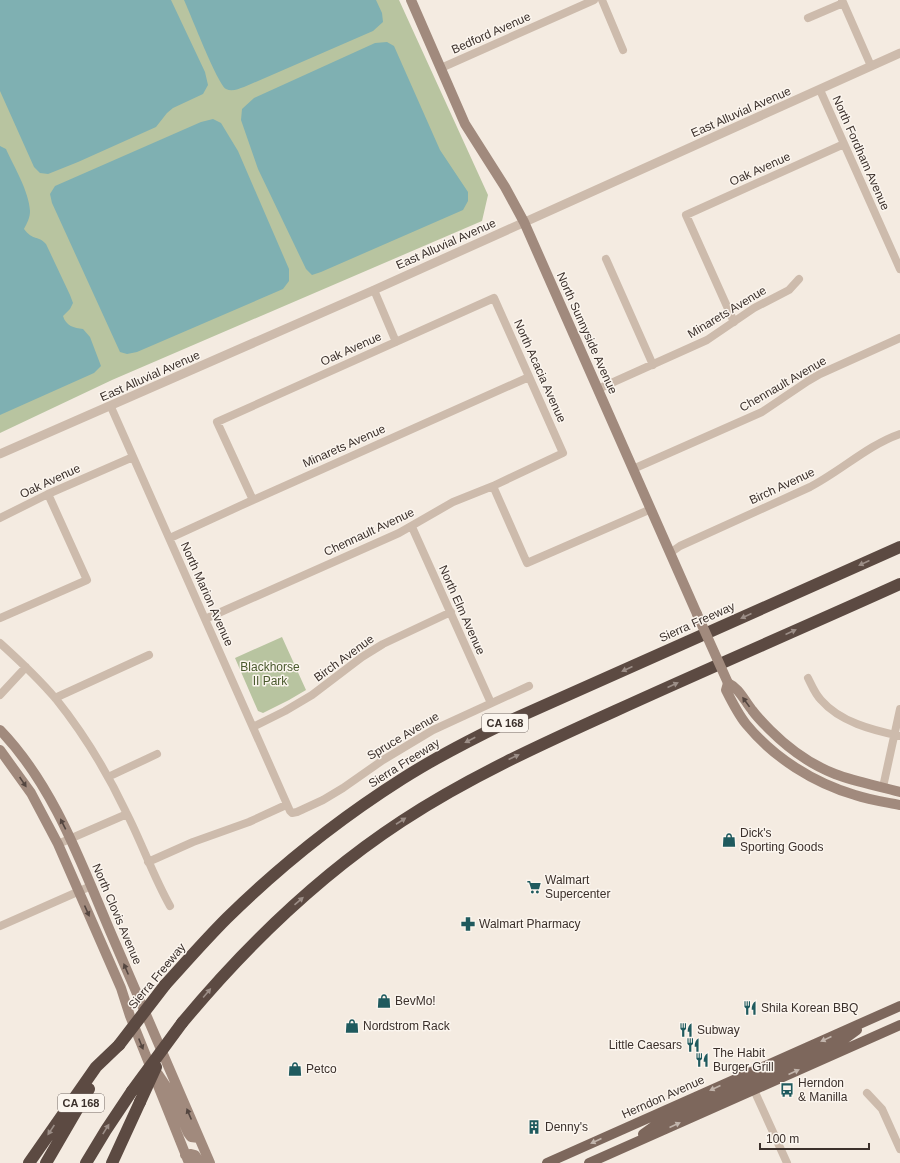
<svg xmlns="http://www.w3.org/2000/svg" width="900" height="1163" font-family="Helvetica,sans-serif">
<style>
.green{fill:#b8c4a0}
.water{fill:#7fb0b2}
.lines{fill:none;stroke-linecap:round;stroke-linejoin:round}
.minor{stroke:#cdbbac;stroke-width:8}
.tertiary{stroke:#cdbbac;stroke-width:9}
.secondary{stroke:#a18a7d;stroke-width:10}
.primary{stroke:#7d675c;stroke-width:10}
.motorway{stroke:#5c4a42;stroke-width:12}
.secondary-bridge{stroke:#a18a7d;stroke-width:10}
.motorway-bridge{stroke:#5c4a42;stroke-width:12}
.oneway{fill:#9c8e87}
.oneway2{fill:#544640}
.oneway3{fill:#c2b5ac}
.labels{text-anchor:middle;stroke-width:3;stroke-linejoin:round;paint-order:stroke}
.shield{fill:#fbf5ee;stroke:#756b66;stroke-width:1}
.shield-label{font-size:11px;font-weight:bold;fill:#3b302b}
.street-label{font-size:12px;fill:#3b302b;stroke:#fbf5ee}
.park-label{font-size:12px;fill:#4a5a2e;stroke:#fbf5ee}
.poi-label{font-size:12px;fill:#3b302b;stroke:#fbf5ee;text-anchor:start}
</style>
<rect width="100%" height="100%" fill="#f4ebe1"/>
<path class="green" d="M0 0H399L488 195 482 221 112 380 0 433Z
M282 637 306 690 289 700 263 713 258 711 235 658Z"/>
<path class="water" d="M0 0H171L205 72 208 85 203 94 173 108 167 113 156 127 78 162 48 174 40 173 34 167 0 91Z
M184 0H376L382 13 383 22 373 31 244 87C238 89 232 92 226 89 217 83 191 15 184 0Z
M387 42 394 46 440 150 468 192V201L463 210 321 272 312 275 306 269 258 169 241 120 242 109 254 98 375 43Z
M213 119 221 123 238 151 289 269V281L283 289 137 352 127 354 120 352 52 203 50 194 55 186 201 122Z
M0 146 6 149C14 167 29 191 30 211 30 218 27 223 24 229 33 241 38 235 46 244L70 295 73 303 70 309 63 316C66 326 74 328 83 329L90 337 101 366 94 373 0 415Z"/>
<g class="lines">
<path class="minor" d="M602 0 623 50
M842 0 871 66
M808 18 843 3
M441 68 594 0
M820 90 900 269
M606 259 653 365
M374 290 396 342
M734 322 686 215 844 144
M598 389 707 340 754 308 789 290 799 279
M111 407 290 811 292 813 297 812 323 800 343 788 383 760 433 730 529 686
M633 469 762 412 808 381 820 374 900 338
M493 486 527 563 651 509
M0 518 48 494 133 457
M412 527 491 703
M170 538 253 500 529 377
M670 553 680 546 810 487C841 471 868 445 900 434
M0 618 87 580 48 494
M205 619 399 533 453 502 493 486 563 453 494 298 217 422 253 500
M0 643C20 661 39 679 56 699 84 734 107 772 126 812 142 843 153 876 170 906
M808 678C812 686 815 694 821 700 840 722 872 730 900 736
M0 695 26 667
M55 698 149 655
M253 727 285 711 312 695 362 657 383 644 451 612
M108 777 157 754
M883 787 900 709
M58 844 127 814
M148 862 193 842 249 822 286 805
M0 926 91 886
M754 1090 787 1163
M867 1093 882 1109 900 1149"/>
<path class="tertiary" d="M0 454 374 290 900 53"/>
<path class="secondary" d="M411 0 465 124 505 187 524 222 697 614
M0 730C55 787 82 866 113 938 145 1013 178 1088 210 1163
M0 750 31 793 58 844 121 988 130 1016 189 1163
M900 792C879 786 856 782 835 774 812 765 788 748 770 730 764 724 757 717 752 710 744 700 739 688 728 683L726 690C732 702 738 714 746 724 774 758 814 783 855 795 870 800 885 802 900 805
M158 1074 170 1092 188 1133 191 1137 199 1138
M185 1155 191 1154 195 1155 200 1163"/>
<path class="primary" d="M753 1089V1083L757 1079 842 1041 857 1030
M643 1134 657 1124 741 1087 748 1082 751 1072
M547 1163 900 1006
M589 1163 900 1025"/>
<path class="motorway" d="M165 985C185 963 205 940 227 918 280 866 339 819 402 779 435 758 470 740 505 723L900 547
M182 1023C246 946 318 876 402 821 469 777 542 744 615 711 709 668 805 627 900 584
M29 1163 96 1067 119 1045
M46 1163 89 1089
M86 1163 106 1130 132 1091
M112 1163 140 1102"/>
<path class="secondary-bridge" d="M697 614 728 683"/>
<path class="motorway-bridge" d="M119 1045 165 985
M132 1091 182 1023
M140 1102 156 1067"/>
</g>
<defs><path id="oneway-solid" d="M-6-.8H1V-3.2L6.5 0L1 3.2V.8H-6Z"/></defs>
<g class="oneway">
<use href="#oneway-solid" transform="translate(864 563) rotate(156)"/>
<use href="#oneway-solid" transform="translate(746 616) rotate(156)"/>
<use href="#oneway-solid" transform="translate(791 632) rotate(-24)"/>
<use href="#oneway-solid" transform="translate(627 669) rotate(156)"/>
<use href="#oneway-solid" transform="translate(673 685) rotate(-24)"/>
<use href="#oneway-solid" transform="translate(470 740) rotate(153)"/>
<use href="#oneway-solid" transform="translate(514 757) rotate(-25)"/>
<use href="#oneway-solid" transform="translate(401 821) rotate(-33)"/>
<use href="#oneway-solid" transform="translate(299 901) rotate(-41)"/>
<use href="#oneway-solid" transform="translate(207 993) rotate(-50)"/>
<use href="#oneway-solid" transform="translate(106 1129) rotate(-58)"/>
<use href="#oneway-solid" transform="translate(51 1130) rotate(124)"/>
</g>
<g class="oneway2">
<use href="#oneway-solid" transform="translate(746 702) rotate(-126)"/>
<use href="#oneway-solid" transform="translate(23 782) rotate(56)"/>
<use href="#oneway-solid" transform="translate(63 824) rotate(-117)"/>
<use href="#oneway-solid" transform="translate(87 911) rotate(66)"/>
<use href="#oneway-solid" transform="translate(126 969) rotate(-113)"/>
<use href="#oneway-solid" transform="translate(141 1044) rotate(68)"/>
<use href="#oneway-solid" transform="translate(189 1114) rotate(-113)"/>
</g>
<g class="oneway3">
<use href="#oneway-solid" transform="translate(826 1039) rotate(156)"/>
<use href="#oneway-solid" transform="translate(794 1072) rotate(-24)"/>
<use href="#oneway-solid" transform="translate(715 1088) rotate(156)"/>
<use href="#oneway-solid" transform="translate(675 1125) rotate(-24)"/>
<use href="#oneway-solid" transform="translate(596 1141) rotate(156)"/>
</g>
<defs>
<symbol id="shop-bare" viewBox="-9 -9 18 18"><path d="M-5-2.5h2.3a2.7 3.5 0 0 1 5.4 0H5L5.5 6h-11ZM-1.5-2.5h3a1.5 2.3 0 0 0-3 0Z" fill="#1f5a5e" stroke="#fbf5ee" stroke-width="2.5" paint-order="stroke"/></symbol>
<symbol id="supermarket-bare" viewBox="-9 -9 18 18"><path d="M-6-5.5h2.5l.6 2H6L4.5 2H-2.5L-4.4-4H-6ZM-1.5 3.2a1.3 1.3 0 1 0 .1 0ZM3 3.2a1.3 1.3 0 1 0 .1 0Z" fill="#1f5a5e" stroke="#fbf5ee" stroke-width="2.5" paint-order="stroke"/></symbol>
<symbol id="pharmacy-bare" viewBox="-9 -9 18 18"><path d="M-2-6h4v4h4v4h-4v4h-4v-4h-4v-4h4Z" fill="#1f5a5e" stroke="#fbf5ee" stroke-width="2.5" paint-order="stroke"/></symbol>
<symbol id="restaurant-bare" viewBox="-9 -9 18 18"><path d="M-5-6h1v4h1v-4h1v4h1v-4h1v5L-1.5 .5V6h-2V.5L-5-1ZM5-6V6H3V1.5H1.5Q1.5-4 5-6Z" fill="#1f5a5e" stroke="#fbf5ee" stroke-width="2.5" paint-order="stroke"/></symbol>
<symbol id="bus-bare" viewBox="-9 -9 18 18"><path d="M-5-6H5V4H4V6H2V4H-2V6H-4V4H-5ZM-3.5-4V0h7V-4ZM-3.5 1.2v1.5H-2V1.2ZM2 1.2v1.5H3.5V1.2Z" fill="#1f5a5e" stroke="#fbf5ee" stroke-width="2.5" paint-order="stroke"/></symbol>
<symbol id="building-bare" viewBox="-9 -9 18 18"><path d="M-4-6H4V6H1V3H-1V6H-4ZM-2.5-4.3h1.7v1.8h-1.7ZM.8-4.3h1.7v1.8H.8ZM-2.5-1h1.7V.8h-1.7ZM.8-1h1.7V.8H.8Z" fill="#1f5a5e" stroke="#fbf5ee" stroke-width="2.5" paint-order="stroke"/></symbol>
</defs>
<g fill-rule="evenodd">
<use href="#shop-bare" x="719" y="830" width="20" height="20"/>
<use href="#supermarket-bare" x="524" y="877" width="20" height="20"/>
<use href="#pharmacy-bare" x="458" y="914" width="20" height="20"/>
<use href="#shop-bare" x="374" y="991" width="20" height="20"/>
<use href="#restaurant-bare" x="740" y="998" width="20" height="20"/>
<use href="#shop-bare" x="342" y="1016" width="20" height="20"/>
<use href="#restaurant-bare" x="676" y="1020" width="20" height="20"/>
<use href="#restaurant-bare" x="683" y="1035" width="20" height="20"/>
<use href="#restaurant-bare" x="692" y="1050" width="20" height="20"/>
<use href="#shop-bare" x="285" y="1059" width="20" height="20"/>
<use href="#bus-bare" x="777" y="1080" width="20" height="20"/>
<use href="#building-bare" x="524" y="1117" width="20" height="20"/>
</g>
<g class="labels">
<g class="shield">
<rect x="482" y="714" width="46" height="18" rx="3"/>
<rect x="58" y="1094" width="46" height="18" rx="3"/>
</g>
<g class="shield-label">
<text x="505" y="727">CA 168</text>
<text x="81" y="1107">CA 168</text>
</g>
<g class="street-label">
<text transform="translate(491 33) rotate(-24)" y="4">Bedford Avenue</text>
<text transform="translate(741 112) rotate(-24)" y="4">East Alluvial Avenue</text>
<text transform="translate(861 153) rotate(66)" y="4">North Fordham Avenue</text>
<text transform="translate(760 169) rotate(-24)" y="4">Oak Avenue</text>
<text transform="translate(446 244) rotate(-24)" y="4">East Alluvial Avenue</text>
<text transform="translate(727 312) rotate(-31)" y="4">Minarets Avenue</text>
<text transform="translate(587 333) rotate(66)" y="4">North Sunnyside Avenue</text>
<text transform="translate(351 349) rotate(-24)" y="4">Oak Avenue</text>
<text transform="translate(540 371) rotate(66)" y="4">North Acacia Avenue</text>
<text transform="translate(150 376) rotate(-24)" y="4">East Alluvial Avenue</text>
<text transform="translate(783 384) rotate(-30)" y="4">Chennault Avenue</text>
<text transform="translate(344 446) rotate(-24)" y="4">Minarets Avenue</text>
<text transform="translate(50 481) rotate(-25)" y="4">Oak Avenue</text>
<text transform="translate(782 486) rotate(-25)" y="4">Birch Avenue</text>
<text transform="translate(369 532) rotate(-25)" y="4">Chennault Avenue</text>
<text transform="translate(207 594) rotate(66)" y="4">North Marion Avenue</text>
<text transform="translate(462 610) rotate(66)" y="4">North Elm Avenue</text>
<text transform="translate(697 622) rotate(-24)" y="4">Sierra Freeway</text>
<text transform="translate(344 658) rotate(-36)" y="4">Birch Avenue</text>
<text transform="translate(403 736) rotate(-31)" y="4">Spruce Avenue</text>
<text transform="translate(404 763) rotate(-32)" y="4">Sierra Freeway</text>
<text transform="translate(117 914) rotate(67)" y="4">North Clovis Avenue</text>
<text transform="translate(157 976) rotate(-50)" y="4">Sierra Freeway</text>
<text transform="translate(663 1097) rotate(-24)" y="4">Herndon Avenue</text>
</g>
<g class="park-label">
<text x="270" y="671">Blackhorse<tspan x="270" dy="14">II Park</tspan></text>
</g>
<g class="poi-label">
<text x="740" y="837">Dick's<tspan x="740" dy="14">Sporting Goods</tspan></text>
<text x="545" y="884">Walmart<tspan x="545" dy="14">Supercenter</tspan></text>
<text x="479" y="928">Walmart Pharmacy</text>
<text x="395" y="1005">BevMo!</text>
<text x="761" y="1012">Shila Korean BBQ</text>
<text x="363" y="1030">Nordstrom Rack</text>
<text x="697" y="1034">Subway</text>
<text x="682" y="1049" text-anchor="end">Little Caesars</text>
<text x="713" y="1057">The Habit<tspan x="713" dy="14">Burger Grill</tspan></text>
<text x="306" y="1073">Petco</text>
<text x="798" y="1087">Herndon<tspan x="798" dy="14">&amp; Manilla</tspan></text>
<text x="545" y="1131">Denny's</text>
</g>
</g>
<path d="M760 1143v6h109v-6" fill="none" stroke="#3b302b" stroke-width="2"/>
<text x="766" y="1143" font-size="12" fill="#3b302b" stroke="#fbf5ee" stroke-width="3" paint-order="stroke">100 m</text>
</svg>
